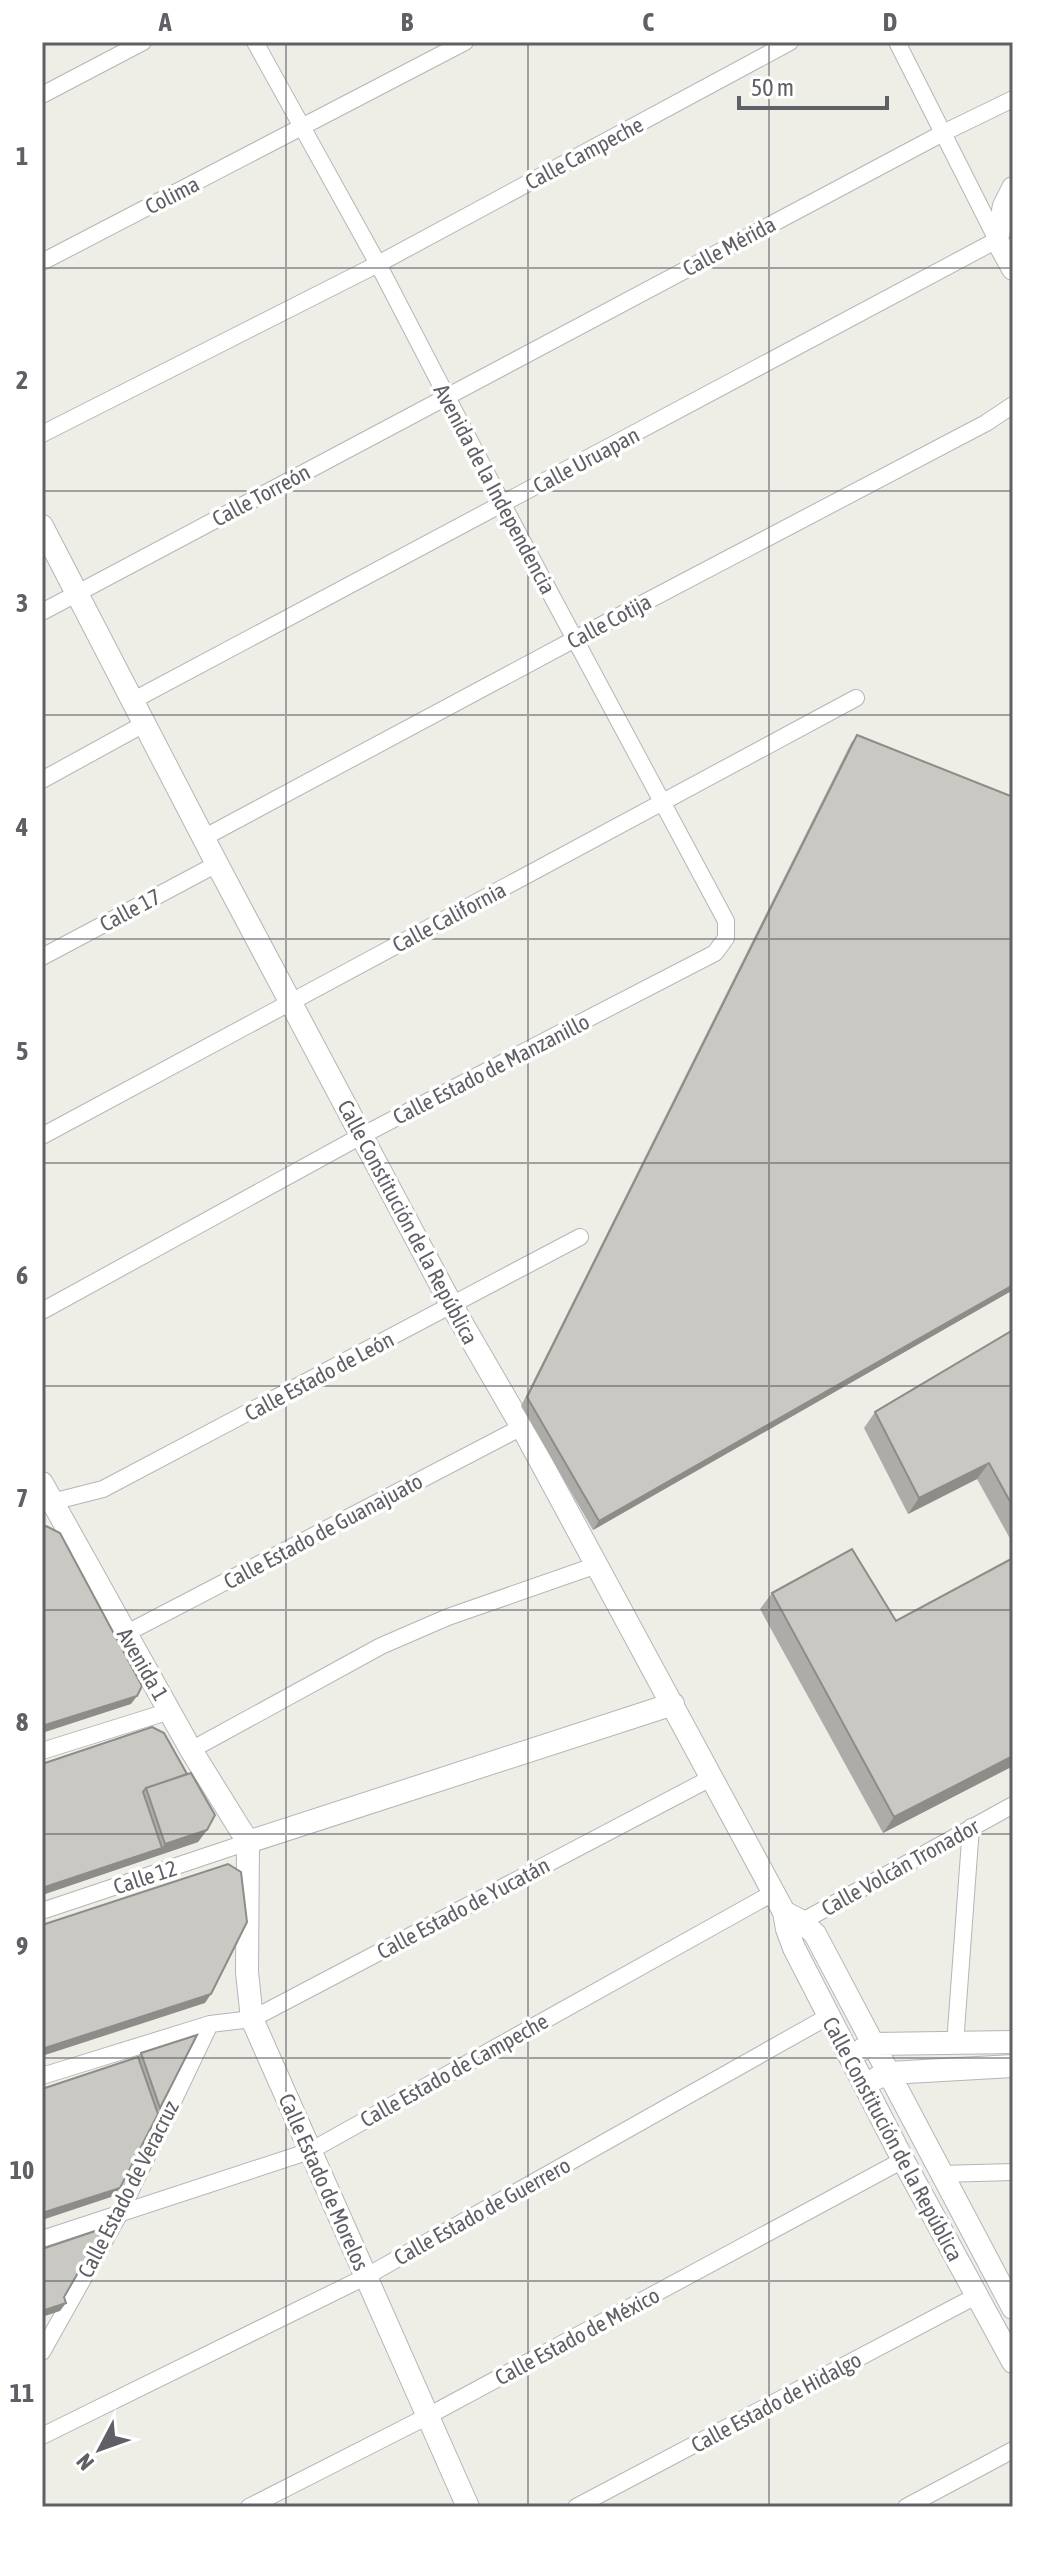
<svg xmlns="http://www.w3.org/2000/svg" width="1055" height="2549" font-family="'Asap Condensed',sans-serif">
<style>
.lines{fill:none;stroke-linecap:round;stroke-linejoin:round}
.minor-casing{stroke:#b3b5b9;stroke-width:18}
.tertiary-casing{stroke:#b3b5b9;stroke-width:24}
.minor{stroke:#fff;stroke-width:16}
.tertiary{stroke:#fff;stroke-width:22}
.wall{fill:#aeaca8}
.shaded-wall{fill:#8d8c88}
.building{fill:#cac8c3;stroke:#8d8c88;stroke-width:2}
.grid{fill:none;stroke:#5e6065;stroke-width:2;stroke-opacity:0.55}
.labels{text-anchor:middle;stroke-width:7;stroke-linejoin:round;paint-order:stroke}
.street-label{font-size:22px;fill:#5e6065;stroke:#fff}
.neatline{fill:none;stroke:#5e6065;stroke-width:3}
.grid-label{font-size:26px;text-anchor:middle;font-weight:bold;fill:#5e6065}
</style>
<rect width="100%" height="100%" fill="#eeede6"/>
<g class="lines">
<defs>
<path id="minor" d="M42 95 143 42
M42 262 465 42
M42 434 378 264 790 42
M42 612 943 133 1013 99
M132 701 997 240 897 42
M42 780 144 724
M205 837 575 639 986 423 1013 405
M42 957 217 864
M42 1136 856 698
M42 1311 361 1136 715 953 726 938V921L503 505 378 264 255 42
M52 1502 103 1489 580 1237
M125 1634 522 1427
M191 1750 381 1646 448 1617 597 1565
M42 1751 170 1711
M42 1911 248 1842
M792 1927 1013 1805
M955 2044 971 1827
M42 2076 210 2024 252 2019 711 1778
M941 2174 1013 2172
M42 2239 310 2151 773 1893
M42 2352 120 2213 210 2024
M42 2436 365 2277 829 2016
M249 2507 428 2416 903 2160
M576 2507 976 2296
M906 2507 1013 2450"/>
<path id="tertiary" d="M1013 188 1004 206 997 240 1013 269
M42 526 217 864 452 1306 522 1427 784 1912 787 1929 794 1948 903 2160 1013 2362
M42 1483 191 1750 248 1842
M248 1842 247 1972 252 2019 468 2507
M248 1842 673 1704
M784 1912 801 1921 815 1934 1013 2308
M863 2049 874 2044 1013 2042
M877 2078 889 2073 1013 2066"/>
</defs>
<use href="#minor" class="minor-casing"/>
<use href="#tertiary" class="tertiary-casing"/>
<use href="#minor" class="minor"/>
<use href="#tertiary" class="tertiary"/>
</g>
<path class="wall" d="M857 735 1013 1290 593 1530 521 1406 851 743Z
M1013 1330V1544L977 1479 908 1514 864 1428 875 1412Z
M772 1593 1013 1766 883 1833 760 1609Z
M152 1727 207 1830 198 1842 42 1895Z
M141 2053 160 2108 114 2196 138 2057Z"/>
<path class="shaded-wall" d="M1013 1285V1290L593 1530 599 1521Z
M989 1463 977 1479 908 1514 919 1498Z
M137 1696 131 1704 42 1733V1726Z
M1013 1756V1766L883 1833 894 1817Z
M207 1830 198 1842 42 1895V1888L162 1848 165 1844Z
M211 1994 205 2003 42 2056V2049Z
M120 2188 114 2196 42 2220V2213Z
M66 2303 60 2311 42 2317V2311Z"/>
<path class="building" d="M857 735 1013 797V1285L599 1521 527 1397Z
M1013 1330V1507L989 1463 919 1498 875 1412Z
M46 1526 60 1533 142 1686 137 1696 42 1726V1528Z
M852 1549 896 1621 1013 1558V1756L894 1817 772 1593Z
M152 1727 164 1733 187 1774 146 1788 143 1792 162 1848 42 1888V1764Z
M191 1773 215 1815 207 1830 165 1844 146 1788Z
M228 1864 241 1872 247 1922 211 1994 42 2049V1925Z
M197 2035 160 2108 141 2053Z
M138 2057 158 2114 120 2188 42 2213V2089Z
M104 2228 64 2297 66 2303 42 2311V2249Z"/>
<path class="grid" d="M286 42V2507M528 42V2507M769 42V2507M42 268H1013M42 491H1013M42 715H1013M42 939H1013M42 1163H1013M42 1386H1013M42 1610H1013M42 1834H1013M42 2058H1013M42 2281H1013"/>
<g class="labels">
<g class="street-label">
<text transform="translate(584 153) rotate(-28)" y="8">Calle Campeche</text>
<text transform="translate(172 195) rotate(-27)" y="8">Colima</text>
<text transform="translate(729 246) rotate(-28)" y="8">Calle Mérida</text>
<text transform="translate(586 460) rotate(-28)" y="8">Calle Uruapan</text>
<text transform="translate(495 489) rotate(62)" y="8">Avenida de la Independencia</text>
<text transform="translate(261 495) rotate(-28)" y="8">Calle Torreón</text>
<text transform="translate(609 621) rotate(-28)" y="8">Calle Cotija</text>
<text transform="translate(130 910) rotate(-28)" y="8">Calle 17</text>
<text transform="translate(449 917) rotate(-28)" y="8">Calle California</text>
<text transform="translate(491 1069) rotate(-27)" y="8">Calle Estado de Manzanillo</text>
<text transform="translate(408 1222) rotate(62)" y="8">Calle Constitución de la República</text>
<text transform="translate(319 1376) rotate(-28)" y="8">Calle Estado de León</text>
<text transform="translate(323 1531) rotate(-28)" y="8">Calle Estado de Guanajuato</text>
<text transform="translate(143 1664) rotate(60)" y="8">Avenida 1</text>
<text transform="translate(900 1867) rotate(-29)" y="8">Calle Volcán Tronador</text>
<text transform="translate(145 1877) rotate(-18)" y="8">Calle 12</text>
<text transform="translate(463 1908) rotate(-28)" y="8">Calle Estado de Yucatán</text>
<text transform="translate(454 2070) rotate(-29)" y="8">Calle Estado de Campeche</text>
<text transform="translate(893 2139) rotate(62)" y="8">Calle Constitución de la República</text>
<text transform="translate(324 2182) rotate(66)" y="8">Calle Estado de Morelos</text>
<text transform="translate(128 2189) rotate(-63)" y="8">Calle Estado de Veracruz</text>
<text transform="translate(482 2211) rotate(-29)" y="8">Calle Estado de Guerrero</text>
<text transform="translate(577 2336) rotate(-28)" y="8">Calle Estado de México</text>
<text transform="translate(776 2402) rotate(-28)" y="8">Calle Estado de Hidalgo</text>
</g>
</g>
<rect width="1055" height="2549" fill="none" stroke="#ffffff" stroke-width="88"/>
<g transform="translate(100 2449) rotate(229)" stroke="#ffffff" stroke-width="6" paint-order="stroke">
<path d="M0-6L14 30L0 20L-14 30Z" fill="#5e6065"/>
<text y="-12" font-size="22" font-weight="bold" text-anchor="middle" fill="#5e6065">N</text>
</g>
<path d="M739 96v12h148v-12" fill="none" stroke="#5e6065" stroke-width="4"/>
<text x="751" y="96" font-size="24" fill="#5e6065" stroke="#ffffff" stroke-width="6" paint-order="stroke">50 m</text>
<rect x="44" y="44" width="967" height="2461" class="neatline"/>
<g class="grid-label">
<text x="165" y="31">A</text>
<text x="407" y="31">B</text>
<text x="648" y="31">C</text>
<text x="890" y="31">D</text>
<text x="22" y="165">1</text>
<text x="22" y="389">2</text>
<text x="22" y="612">3</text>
<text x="22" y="836">4</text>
<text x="22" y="1060">5</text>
<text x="22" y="1284">6</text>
<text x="22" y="1507">7</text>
<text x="22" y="1731">8</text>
<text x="22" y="1955">9</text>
<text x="22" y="2179">10</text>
<text x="22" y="2402">11</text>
</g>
</svg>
